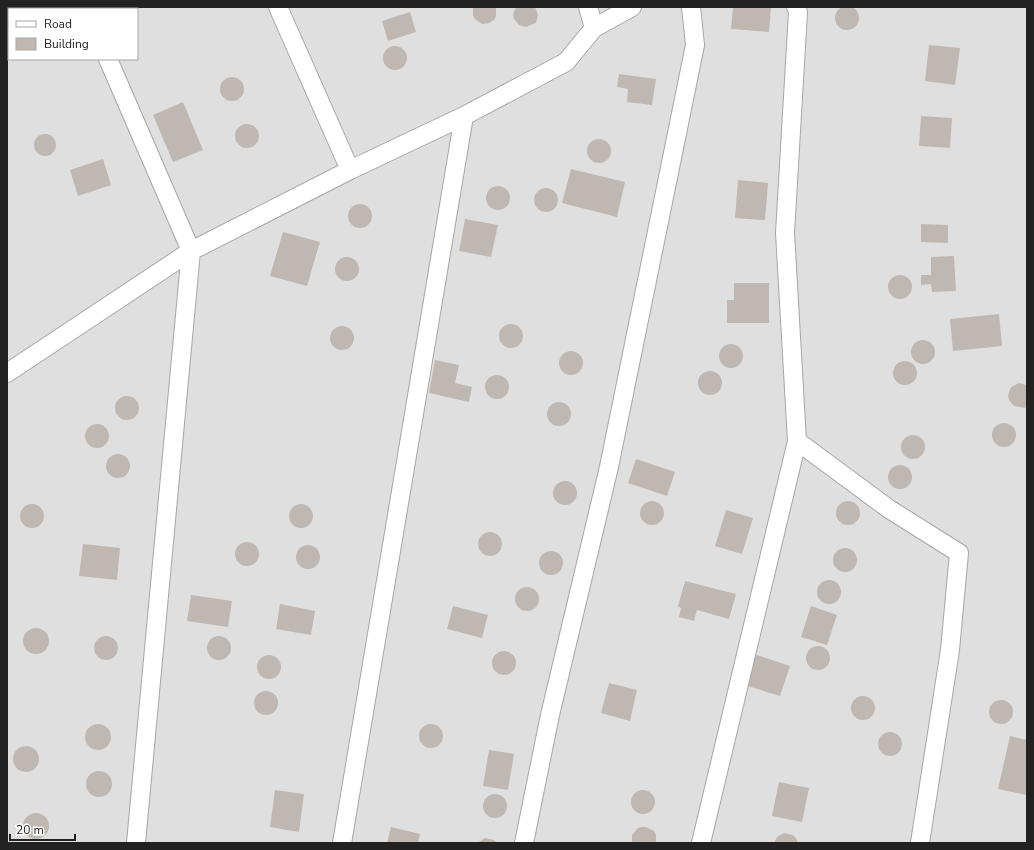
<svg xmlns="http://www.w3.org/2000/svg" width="1034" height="850" font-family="'Nunito Sans',sans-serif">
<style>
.residential{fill:#e0dfdf;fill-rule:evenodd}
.building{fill:#bfb8b2}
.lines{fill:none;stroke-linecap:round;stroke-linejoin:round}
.street-casing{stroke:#a6a6a6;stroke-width:20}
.street{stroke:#fff;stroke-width:18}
</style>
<rect width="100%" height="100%" fill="#f2efe9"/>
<path class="residential" d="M7 7H1027V843H7ZM9 9H137V59H9Z"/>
<path class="building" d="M835 18a12 12 0 1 1 24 0a12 12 0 1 1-24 0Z
M473 7H496V16L495 19 489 23 482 24 475 19 473 16Z
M516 7H535L538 15 536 23 526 27 519 25 514 19 513 14Z
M733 7H771L769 32 731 29Z
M410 12 416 32 388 41 382 21Z
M929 45 960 48 955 85 925 81Z
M383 58a12 12 0 1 1 24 0a12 12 0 1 1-24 0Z
M619 74 656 79 652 105 627 102 628 89 617 87Z
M220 89a12 12 0 1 1 24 0a12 12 0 1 1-24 0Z
M183 102 203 150 173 162 153 115Z
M921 116 952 118 950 148 919 146Z
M235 136a12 12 0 1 1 24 0a12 12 0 1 1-24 0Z
M34 145a11 11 0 1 1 22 0a11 11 0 1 1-22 0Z
M587 151a12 12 0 1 1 24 0a12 12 0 1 1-24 0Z
M103 159 111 185 78 196 70 170Z
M571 169 625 182 617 217 562 203Z
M738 180 768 183 765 220 735 218Z
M486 198a12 12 0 1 1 24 0a12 12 0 1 1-24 0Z
M534 200a12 12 0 1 1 24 0a12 12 0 1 1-24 0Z
M348 216a12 12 0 1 1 24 0a12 12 0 1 1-24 0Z
M465 219 498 225 491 257 459 251Z
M921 224 948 225V243L921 242Z
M283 232 320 242 307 286 270 276Z
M954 256 956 291 932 292 931 284 921 285V275H931V257Z
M335 269a12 12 0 1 1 24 0a12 12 0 1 1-24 0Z
M888 287a12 12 0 1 1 24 0a12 12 0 1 1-24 0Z
M734 283H769V323H727V300H734Z
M999 314 1002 346 953 351 950 319Z
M499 336a12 12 0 1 1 24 0a12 12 0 1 1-24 0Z
M330 338a12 12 0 1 1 24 0a12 12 0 1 1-24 0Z
M911 352a12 12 0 1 1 24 0a12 12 0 1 1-24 0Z
M719 356a12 12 0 1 1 24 0a12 12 0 1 1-24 0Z
M559 363a12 12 0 1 1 24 0a12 12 0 1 1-24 0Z
M435 360 459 365 455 383 472 387 469 402 429 393Z
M893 373a12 12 0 1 1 24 0a12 12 0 1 1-24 0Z
M698 383a12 12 0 1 1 24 0a12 12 0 1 1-24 0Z
M485 387a12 12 0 1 1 24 0a12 12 0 1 1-24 0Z
M1019 383 1027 385V406L1025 408 1014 406 1009 400 1008 395 1011 387Z
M115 408a12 12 0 1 1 24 0a12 12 0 1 1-24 0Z
M547 414a12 12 0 1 1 24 0a12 12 0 1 1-24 0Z
M992 435a12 12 0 1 1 24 0a12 12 0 1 1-24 0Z
M85 436a12 12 0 1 1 24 0a12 12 0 1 1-24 0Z
M901 447a12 12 0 1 1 24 0a12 12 0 1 1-24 0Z
M106 466a12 12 0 1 1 24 0a12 12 0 1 1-24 0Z
M636 459 675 472 667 496 628 483Z
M888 477a12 12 0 1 1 24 0a12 12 0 1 1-24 0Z
M553 493a12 12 0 1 1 24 0a12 12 0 1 1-24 0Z
M640 513a12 12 0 1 1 24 0a12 12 0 1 1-24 0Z
M836 513a12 12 0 1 1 24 0a12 12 0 1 1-24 0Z
M289 516a12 12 0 1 1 24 0a12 12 0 1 1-24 0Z
M20 516a12 12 0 1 1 24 0a12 12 0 1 1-24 0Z
M726 510 753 518 742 554 715 546Z
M478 544a12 12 0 1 1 24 0a12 12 0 1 1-24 0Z
M235 554a12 12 0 1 1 24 0a12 12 0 1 1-24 0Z
M83 544 120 548 117 580 79 576Z
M296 557a12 12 0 1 1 24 0a12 12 0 1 1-24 0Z
M833 560a12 12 0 1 1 24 0a12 12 0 1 1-24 0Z
M539 563a12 12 0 1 1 24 0a12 12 0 1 1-24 0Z
M817 592a12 12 0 1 1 24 0a12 12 0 1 1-24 0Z
M685 581 736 594 729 619 697 610 694 621 679 617 681 608 678 606Z
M515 599a12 12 0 1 1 24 0a12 12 0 1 1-24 0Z
M191 595 232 601 228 627 187 621Z
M280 604 315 611 311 635 276 629Z
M453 606 488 615 482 638 447 629Z
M811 606 837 615 827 645 801 637Z
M23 641a13 13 0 1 1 26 0a13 13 0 1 1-26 0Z
M207 648a12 12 0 1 1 24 0a12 12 0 1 1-24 0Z
M94 648a12 12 0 1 1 24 0a12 12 0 1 1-24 0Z
M806 658a12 12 0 1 1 24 0a12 12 0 1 1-24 0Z
M492 663a12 12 0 1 1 24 0a12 12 0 1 1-24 0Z
M754 654 790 666 780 696 744 685Z
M257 667a12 12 0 1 1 24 0a12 12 0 1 1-24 0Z
M609 683 637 690 630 721 601 713Z
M254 703a12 12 0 1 1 24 0a12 12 0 1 1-24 0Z
M851 708a12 12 0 1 1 24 0a12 12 0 1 1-24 0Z
M989 712a12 12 0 1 1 24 0a12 12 0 1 1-24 0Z
M419 736a12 12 0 1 1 24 0a12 12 0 1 1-24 0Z
M85 737a13 13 0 1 1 26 0a13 13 0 1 1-26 0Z
M878 744a12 12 0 1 1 24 0a12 12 0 1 1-24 0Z
M1010 736 1027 740V795L998 789Z
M13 759a13 13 0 1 1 26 0a13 13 0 1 1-26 0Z
M489 750 514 754 508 790 483 786Z
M86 784a13 13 0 1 1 26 0a13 13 0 1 1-26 0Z
M779 782 809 788 802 822 772 816Z
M631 802a12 12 0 1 1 24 0a12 12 0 1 1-24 0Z
M275 790 304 794 299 832 270 827Z
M483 806a12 12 0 1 1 24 0a12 12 0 1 1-24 0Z
M23 826a13 13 0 1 1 26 0a13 13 0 1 1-26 0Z
M391 827 420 834 418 843H387Z
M642 827H646L654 831 656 835V843H632V835L638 828Z
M784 833 793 835 796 838 798 843H774L777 837Z
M485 838 494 840 497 843H477Z"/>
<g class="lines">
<defs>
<path id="street" d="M85 7 86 9
M278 7 350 170
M588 7 594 28
M108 59 191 251 136 843
M7 373 191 251 350 170 464 116 566 62 594 28 632 7
M797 441 889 509 959 553 950 650 920 843
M342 843 464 116
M524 843 550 715 609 467 695 45 691 7
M701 843 797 441 785 233 798 12 796 7"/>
</defs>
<use href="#street" class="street-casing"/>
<use href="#street" class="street"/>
</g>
<rect width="1034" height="850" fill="none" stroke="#222222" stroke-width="16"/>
<rect x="8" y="8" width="130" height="52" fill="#ffffff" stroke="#a7a7a7"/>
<rect x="16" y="21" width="20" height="6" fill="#ffffff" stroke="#a7a7a7"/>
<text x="44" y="28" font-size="12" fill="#222222">Road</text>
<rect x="16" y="38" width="20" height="12" fill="#bfb8b2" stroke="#a7a7a7"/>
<text x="44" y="48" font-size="12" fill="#222222">Building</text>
<path d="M10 834v6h65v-6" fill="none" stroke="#222222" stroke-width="2"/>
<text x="16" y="834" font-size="12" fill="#222222" stroke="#ffffff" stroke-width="3" paint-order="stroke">20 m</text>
</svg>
